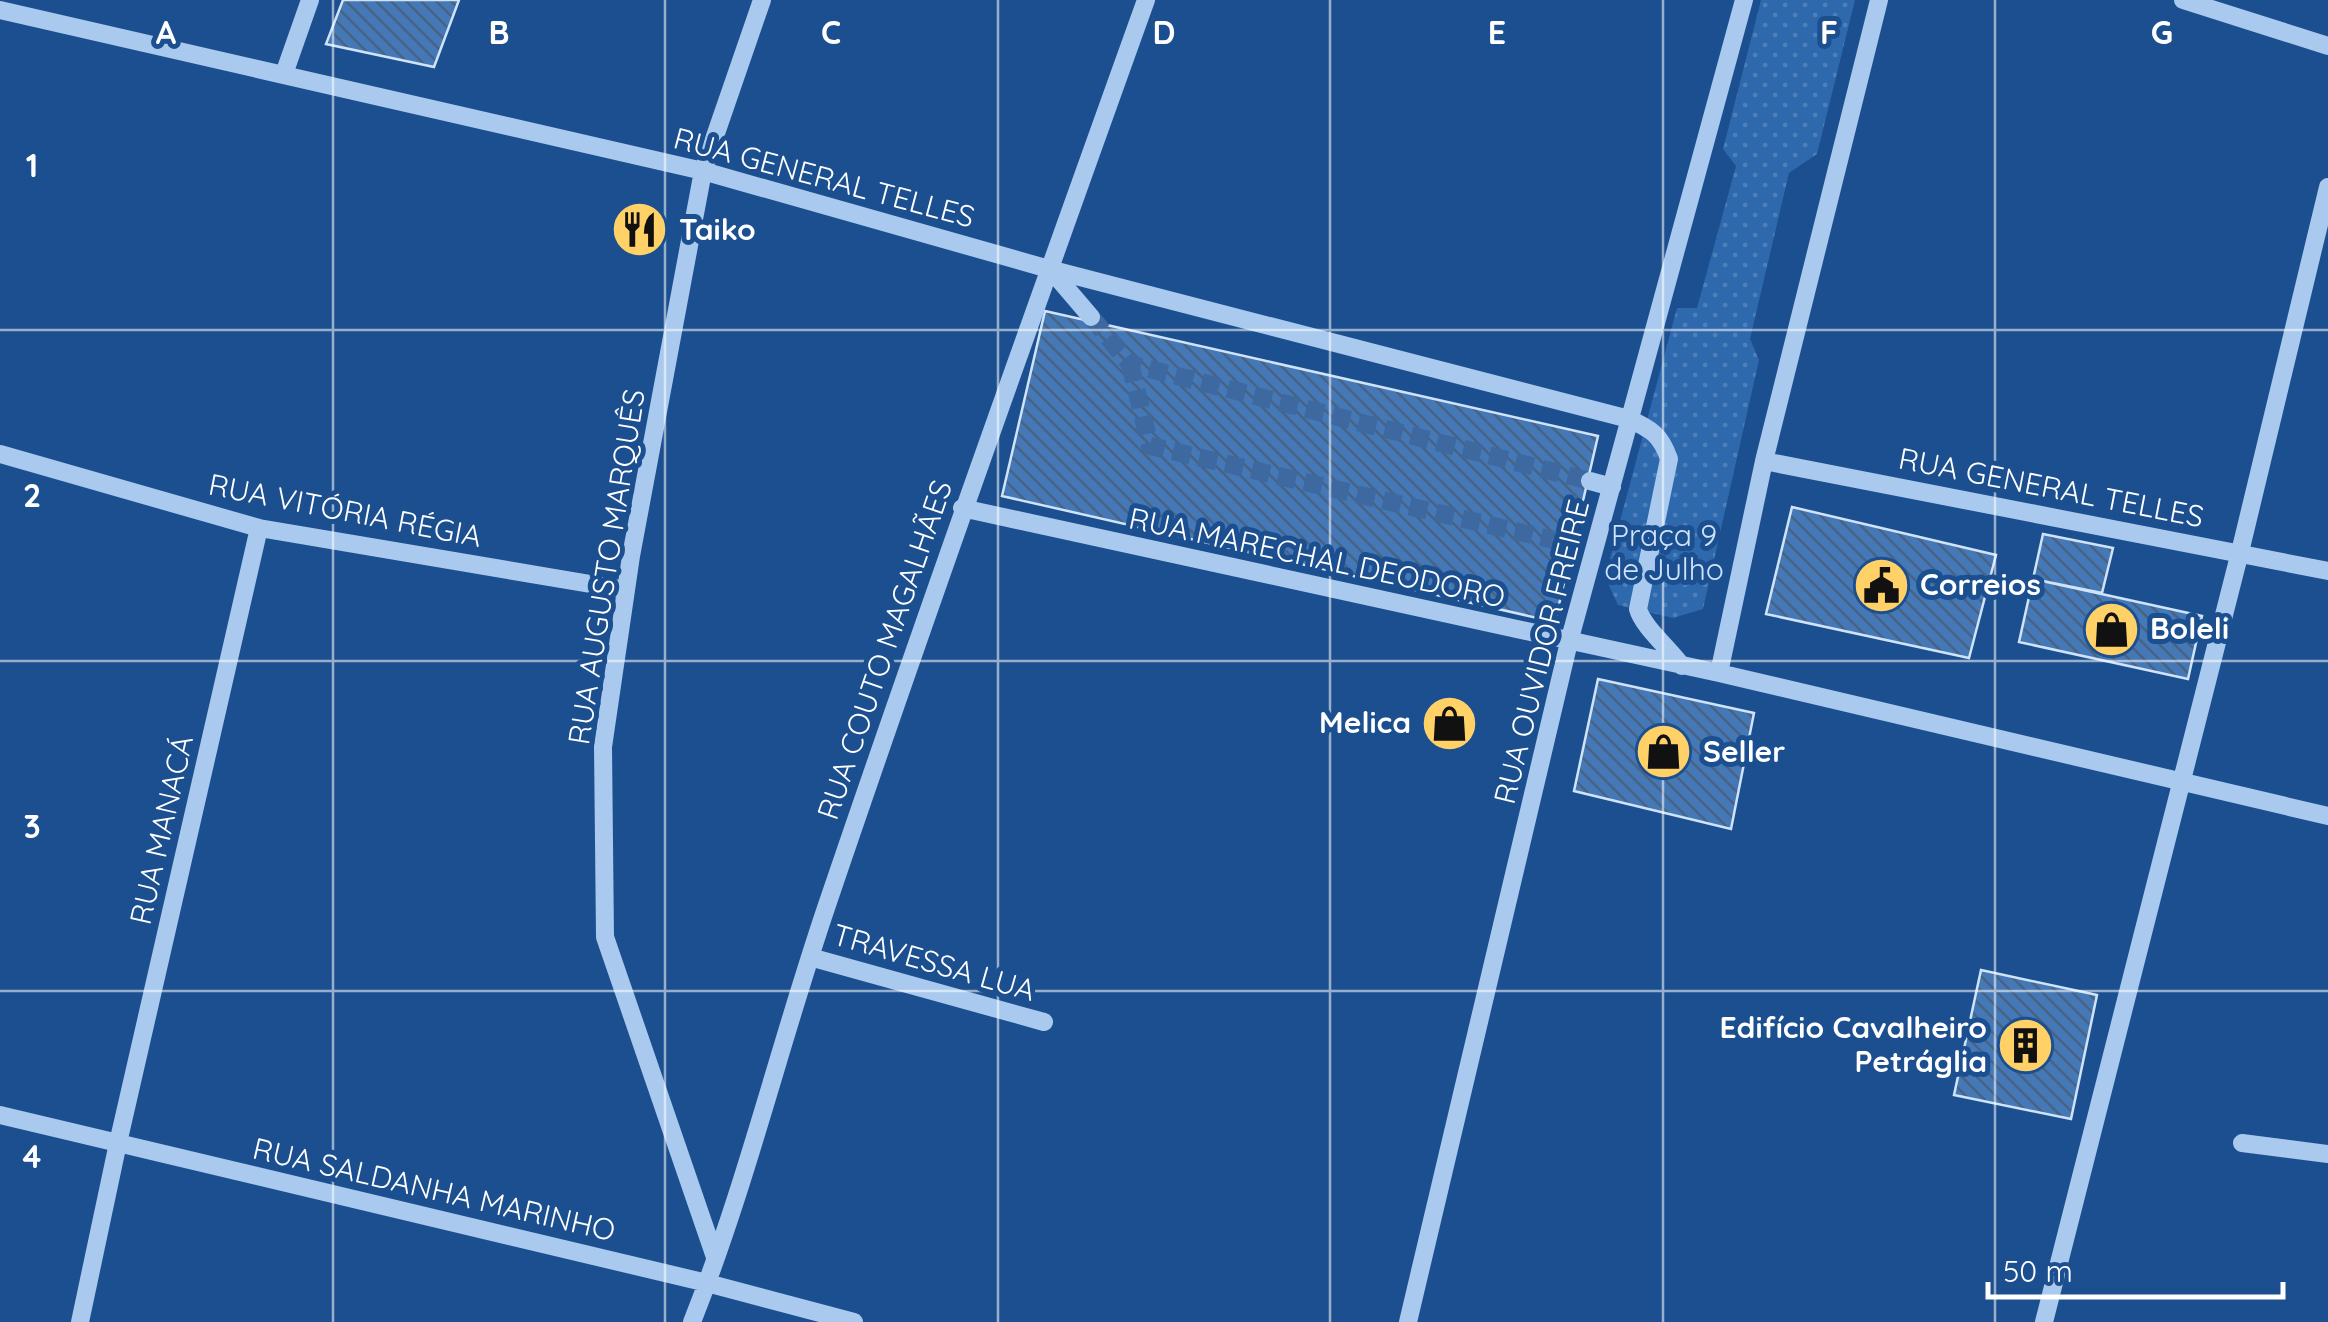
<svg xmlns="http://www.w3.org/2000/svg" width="2328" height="1322" font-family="Quicksand,sans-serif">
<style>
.park{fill:url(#park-dots)}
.building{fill:url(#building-back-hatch);stroke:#cfe3fa;stroke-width:2.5}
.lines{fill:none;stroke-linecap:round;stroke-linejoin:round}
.minor-tunnel{stroke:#3d69a0;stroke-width:18;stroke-dasharray:18 9;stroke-linecap:butt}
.minor{stroke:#a9c9ee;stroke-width:18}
.grid{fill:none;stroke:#fff;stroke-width:2.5;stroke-opacity:0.55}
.labels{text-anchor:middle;stroke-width:10;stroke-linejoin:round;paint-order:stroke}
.street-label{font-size:30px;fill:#fff;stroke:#1b4f8f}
.poi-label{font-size:30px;font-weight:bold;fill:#fff;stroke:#1b4f8f;text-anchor:start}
.park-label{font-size:30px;fill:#cfe3fa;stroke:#1b4f8f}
.grid-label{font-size:32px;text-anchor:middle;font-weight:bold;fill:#fff;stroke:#1b4f8f;stroke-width:10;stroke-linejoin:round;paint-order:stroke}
</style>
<defs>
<pattern id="park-dots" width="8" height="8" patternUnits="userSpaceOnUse" patternTransform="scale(2.5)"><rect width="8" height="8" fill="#2e69ad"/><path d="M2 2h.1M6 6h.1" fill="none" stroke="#4d80b9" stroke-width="1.8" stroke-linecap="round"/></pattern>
<pattern id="building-back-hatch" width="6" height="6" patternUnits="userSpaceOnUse" patternTransform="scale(2.5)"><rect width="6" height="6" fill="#4478b7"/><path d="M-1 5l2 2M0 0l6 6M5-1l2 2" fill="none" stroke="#486282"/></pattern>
</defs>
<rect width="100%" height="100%" fill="#1b4f8f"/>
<path class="park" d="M1761 0H1855L1817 154 1789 173 1750 339 1759 360 1703 609 1673 618 1618 605 1605 577 1677 308H1697L1736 166 1723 149Z"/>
<path class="building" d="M343 0H459L434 67 326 44Z
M1045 311 1598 436 1555 622 1002 496Z
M1792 507 1996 555 1969 658 1766 614Z
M2043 534 2113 548 2102 593 2033 579Z
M2033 579 2202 616 2188 679 2019 642Z
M1598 679 1754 713 1731 829 1574 791Z
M1981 970 2097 995 2071 1119 1954 1095Z"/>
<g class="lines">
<path class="minor-tunnel" d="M1091 317 1130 364 1590 481
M1130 364 1150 446 1575 545"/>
<path class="minor" d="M2183 0 2328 46
M0 10 703 171 1049 269 1629 419C1651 429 1661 435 1669 459L1638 609C1643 627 1670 649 1682 666
M284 74 310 0
M1050 269 1091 317
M0 454 259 528 626 590
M1764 461 2328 571
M1590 481 1612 487
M962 508 1719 673 2328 816
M1719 673 1764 461 1879 0
M810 957 1044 1022
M0 1115 707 1283 854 1322
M2242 1143 2328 1154
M715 1257 605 937 603 747 631 556 703 171 762 0
M80 1322 118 1143 259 528
M692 1322C746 1186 780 1043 827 905 930 602 1038 301 1146 0
M1408 1322 1569 642 1744 0
M2044 1322 2240 552 2328 187"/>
</g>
<path class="grid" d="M333 0V1322M665 0V1322M998 0V1322M1330 0V1322M1663 0V1322M1995 0V1322M0 330H2328M0 661H2328M0 991H2328"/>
<defs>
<symbol id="restaurant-disc" viewBox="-11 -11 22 22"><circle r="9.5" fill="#ffd166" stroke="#1b4f8f"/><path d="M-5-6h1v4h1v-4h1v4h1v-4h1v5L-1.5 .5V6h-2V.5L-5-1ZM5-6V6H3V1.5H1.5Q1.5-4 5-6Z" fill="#111"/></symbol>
<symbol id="civic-disc" viewBox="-11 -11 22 22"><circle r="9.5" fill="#ffd166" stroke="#1b4f8f"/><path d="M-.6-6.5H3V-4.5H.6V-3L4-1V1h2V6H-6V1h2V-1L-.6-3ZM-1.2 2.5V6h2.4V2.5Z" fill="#111"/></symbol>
<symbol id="shop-disc" viewBox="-11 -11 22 22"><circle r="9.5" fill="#ffd166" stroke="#1b4f8f"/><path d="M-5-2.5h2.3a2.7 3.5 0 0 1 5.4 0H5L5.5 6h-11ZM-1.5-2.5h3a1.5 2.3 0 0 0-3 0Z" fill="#111"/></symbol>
<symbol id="building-disc" viewBox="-11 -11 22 22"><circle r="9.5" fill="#ffd166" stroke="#1b4f8f"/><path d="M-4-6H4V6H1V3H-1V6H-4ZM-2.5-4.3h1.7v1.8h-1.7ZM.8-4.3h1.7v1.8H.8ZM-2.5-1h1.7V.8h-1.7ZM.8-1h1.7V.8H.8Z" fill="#111"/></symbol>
</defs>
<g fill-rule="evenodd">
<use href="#restaurant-disc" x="608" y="198" width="63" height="63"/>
<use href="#civic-disc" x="1850" y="554" width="63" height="63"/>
<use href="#shop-disc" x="2080" y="598" width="63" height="63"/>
<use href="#shop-disc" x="1418" y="692" width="63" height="63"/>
<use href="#shop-disc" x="1632" y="720" width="63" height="63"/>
<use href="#building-disc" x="1994" y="1014" width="63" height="63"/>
</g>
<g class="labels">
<g class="street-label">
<text transform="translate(824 178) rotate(15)" y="10">RUA GENERAL TELLES</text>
<text transform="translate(2051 488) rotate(11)" y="10">RUA GENERAL TELLES</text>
<text transform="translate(345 511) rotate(11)" y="10">RUA VITÓRIA RÉGIA</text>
<text transform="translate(1317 558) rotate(12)" y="10">RUA MARECHAL DEODORO</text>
<text transform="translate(607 567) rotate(-81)" y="10">RUA AUGUSTO MARQUÊS</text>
<text transform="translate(885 650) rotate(-71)" y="10">RUA COUTO MAGALHÃES</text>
<text transform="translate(1542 652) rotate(-76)" y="10">RUA OUVIDOR FREIRE</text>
<text transform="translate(162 830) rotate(-77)" y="10">RUA MANACÁ</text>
<text transform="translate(934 963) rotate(16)" y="10">TRAVESSA LUA</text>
<text transform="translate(434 1190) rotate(13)" y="10">RUA SALDANHA MARINHO</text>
</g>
<g class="poi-label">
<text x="679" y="240">Taiko</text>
<text x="1920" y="595">Correios</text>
<text x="2150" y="639">Boleli</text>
<text x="1411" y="733" text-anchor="end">Melica</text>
<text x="1703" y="762">Seller</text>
<text x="1987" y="1038" text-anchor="end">Edifício Cavalheiro<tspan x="1987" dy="34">Petráglia</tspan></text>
</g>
<g class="park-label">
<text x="1664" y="546">Praça 9<tspan x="1664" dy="34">de Julho</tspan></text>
</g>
</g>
<g class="grid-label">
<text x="166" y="44">A</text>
<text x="499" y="44">B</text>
<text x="831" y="44">C</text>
<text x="1164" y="44">D</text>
<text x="1497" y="44">E</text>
<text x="1829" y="44">F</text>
<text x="2162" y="44">G</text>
<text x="32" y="177">1</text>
<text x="32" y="507">2</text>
<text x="32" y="838">3</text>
<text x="32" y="1168">4</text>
</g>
<path d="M1988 1282v15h295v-15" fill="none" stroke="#ffffff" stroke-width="5"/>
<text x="2003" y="1282" font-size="30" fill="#ffffff" stroke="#1b4f8f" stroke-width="8" paint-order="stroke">50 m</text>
</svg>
